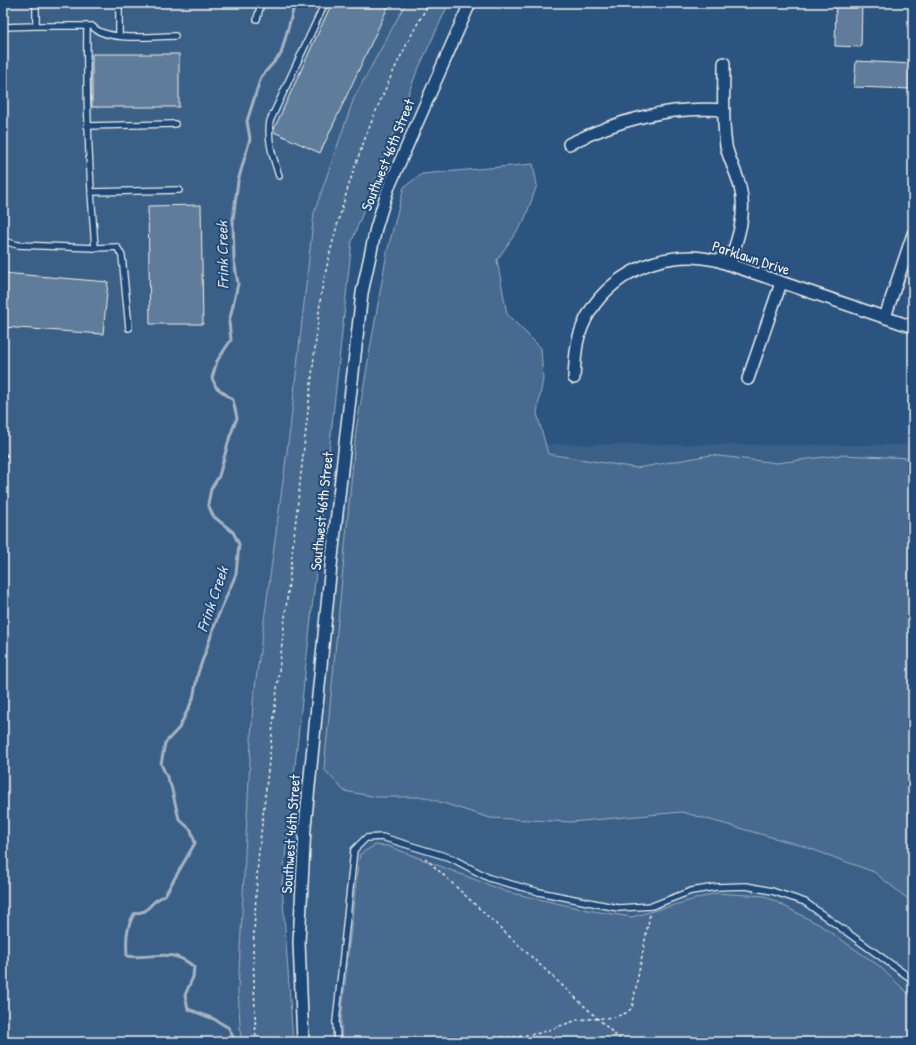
<svg xmlns="http://www.w3.org/2000/svg" width="916" height="1045" font-family="'Patrick Hand',sans-serif">
<style>
.built{fill:#3b6088}
.green{fill:#496b90;stroke:#9eaebc}
.lines{fill:none;stroke-linecap:round;stroke-linejoin:round}
.stream{stroke:#a7b4c0;stroke-width:3}
.building{fill:#5e7b9a;stroke:#f4f1e8}
.lane-casing{stroke:#f4f1e8;stroke-width:8}
.street-casing{stroke:#f4f1e8;stroke-width:14}
.path{stroke:#f4f1e8;stroke-width:1.5;stroke-dasharray:3 3;stroke-linecap:butt}
.lane{stroke:#1f4a7a;stroke-width:5.5}
.street{stroke:#1f4a7a;stroke-width:11}
.rail{stroke:#f4f1e8;stroke-width:3;stroke-dasharray:6 3;stroke-linecap:butt}
.labels{text-anchor:middle;stroke-width:4;stroke-linejoin:round;paint-order:stroke}
.street-label{font-size:15px;fill:#f4f1e8;stroke:#1f4a7a}
.water-label{font-size:16px;font-style:italic;fill:#dadddb;stroke:#1f4a7a}
</style>
<rect width="100%" height="100%" fill="#2c5481"/>
<filter id="ink" filterUnits="userSpaceOnUse"><feTurbulence type="fractalNoise" baseFrequency=".025" numOctaves="2"/><feDisplacementMap in="SourceGraphic" scale="8" xChannelSelector="R" yChannelSelector="G"/><feConvolveMatrix kernelMatrix="1 2 1 2 8 2 1 2 1" color-interpolation-filters="sRGB"/></filter>
<g filter="url(#ink)">
<path class="built" d="M3 3H406L354 98 314 213 290 429 253 702 238 989 241 1042H3Z
M344 444 913 445V1042H303L299 942Z"/>
<path class="green" d="M406 3H449L416 74 352 241 282 885 293 1042H241L238 989 253 702 290 429 314 213 354 98Z
M533 164 537 185 524 221 497 260 507 314 541 348 543 379 537 413 548 454 637 468 711 455 777 463 840 455 913 458V903L874 872 803 846 682 812 571 822 490 818 424 797H377L344 791 324 769 356 430 387 252 404 187 422 174Z
M375 845 388 846 507 892 587 910 632 917 716 893 765 896 820 925 878 965 913 998V1042H342L341 1021 357 872 360 854Z"/>
<g class="lines">
<path class="stream" d="M235 1042 229 1028 214 1019 188 1009 185 995 193 977 194 967C170 946 154 960 127 956 126 940 126 928 134 914L145 911 155 901 165 895 195 843 191 830 179 819 171 786 161 764 165 743 179 728 193 699 198 673 218 616 236 574 239 544 233 532 213 516 208 504 211 489 219 476 230 436 237 418 233 400 216 387 212 378 217 361 231 340 229 322 238 284 234 260 233 219 238 181 250 139 247 121 261 77 281 54 295 3"/>
</g>
<path class="building" d="M332 3H379L388 7 320 153 274 132V129Z
M836 3H862L861 47 835 46Z
M92 54H179V107H92Z
M856 61 913 64V89L854 87Z
M201 205 203 324H150L148 206Z
M3 273 108 282 103 334 3 327Z"/>
<g class="lines">
<defs>
<path id="lane" d="M119 3V36
M257 19 261 3
M36 26H92C106 42 154 36 175 36
M3 27 36 26V3
M87 126 175 124
M279 176C273 157 267 141 270 121L325 3
M91 192 179 190
M3 241 18 245 95 248C89 174 86 101 87 26
M95 248 117 247 122 256 129 328
M337 1042 336 1022 354 850 366 838 382 837 451 858 489 878 539 892 618 908 652 906 691 891 716 887 746 886 772 891 805 902 913 980"/>
<path id="street" d="M724 63C724 90 722 119 726 146 729 160 737 173 740 187 747 213 738 239 729 264
M569 144C618 120 668 106 724 110
M885 317 913 234
M574 378C575 364 575 349 579 336 594 287 641 257 691 257 699 257 708 259 716 260L913 327
M748 379 781 283
M303 1042 299 942 305 827 330 575 362 293 376 228 388 189 470 3"/>
</defs>
<use href="#lane" class="lane-casing"/>
<use href="#street" class="street-casing"/>
<path class="path" d="M425 858 623 1042
M345 1041 516 1037 540 1033 577 1020 615 1017 626 1013 632 1008 650 914
M256 1042 253 950 258 860 321 294C342 189 376 96 429 3"/>
<use href="#lane" class="lane"/>
<use href="#street" class="street"/>
<path class="rail" d="M3 452 7 457"/>
</g>
</g>
<g class="labels">
<g class="street-label">
<text transform="translate(388 155) rotate(-68)" y="5">Southwest 46th Street</text>
<text transform="translate(751 258) rotate(18)" y="5">Parklawn Drive</text>
<text transform="translate(322 511) rotate(-84)" y="5">Southwest 46th Street</text>
<text transform="translate(291 834) rotate(-86)" y="5">Southwest 46th Street</text>
</g>
<g class="water-label">
<text transform="translate(222 255) rotate(-91)" y="6">Frink Creek</text>
<text transform="translate(212 599) rotate(-71)" y="6">Frink Creek</text>
</g>
</g>
<rect width="916" height="1045" fill="none" stroke="#1f4a7a" stroke-width="16"/>
<rect x="8" y="8" width="900" height="1029" fill="none" stroke="#f4f1e8" stroke-width="1.5" filter="url(#ink)"/>
</svg>
